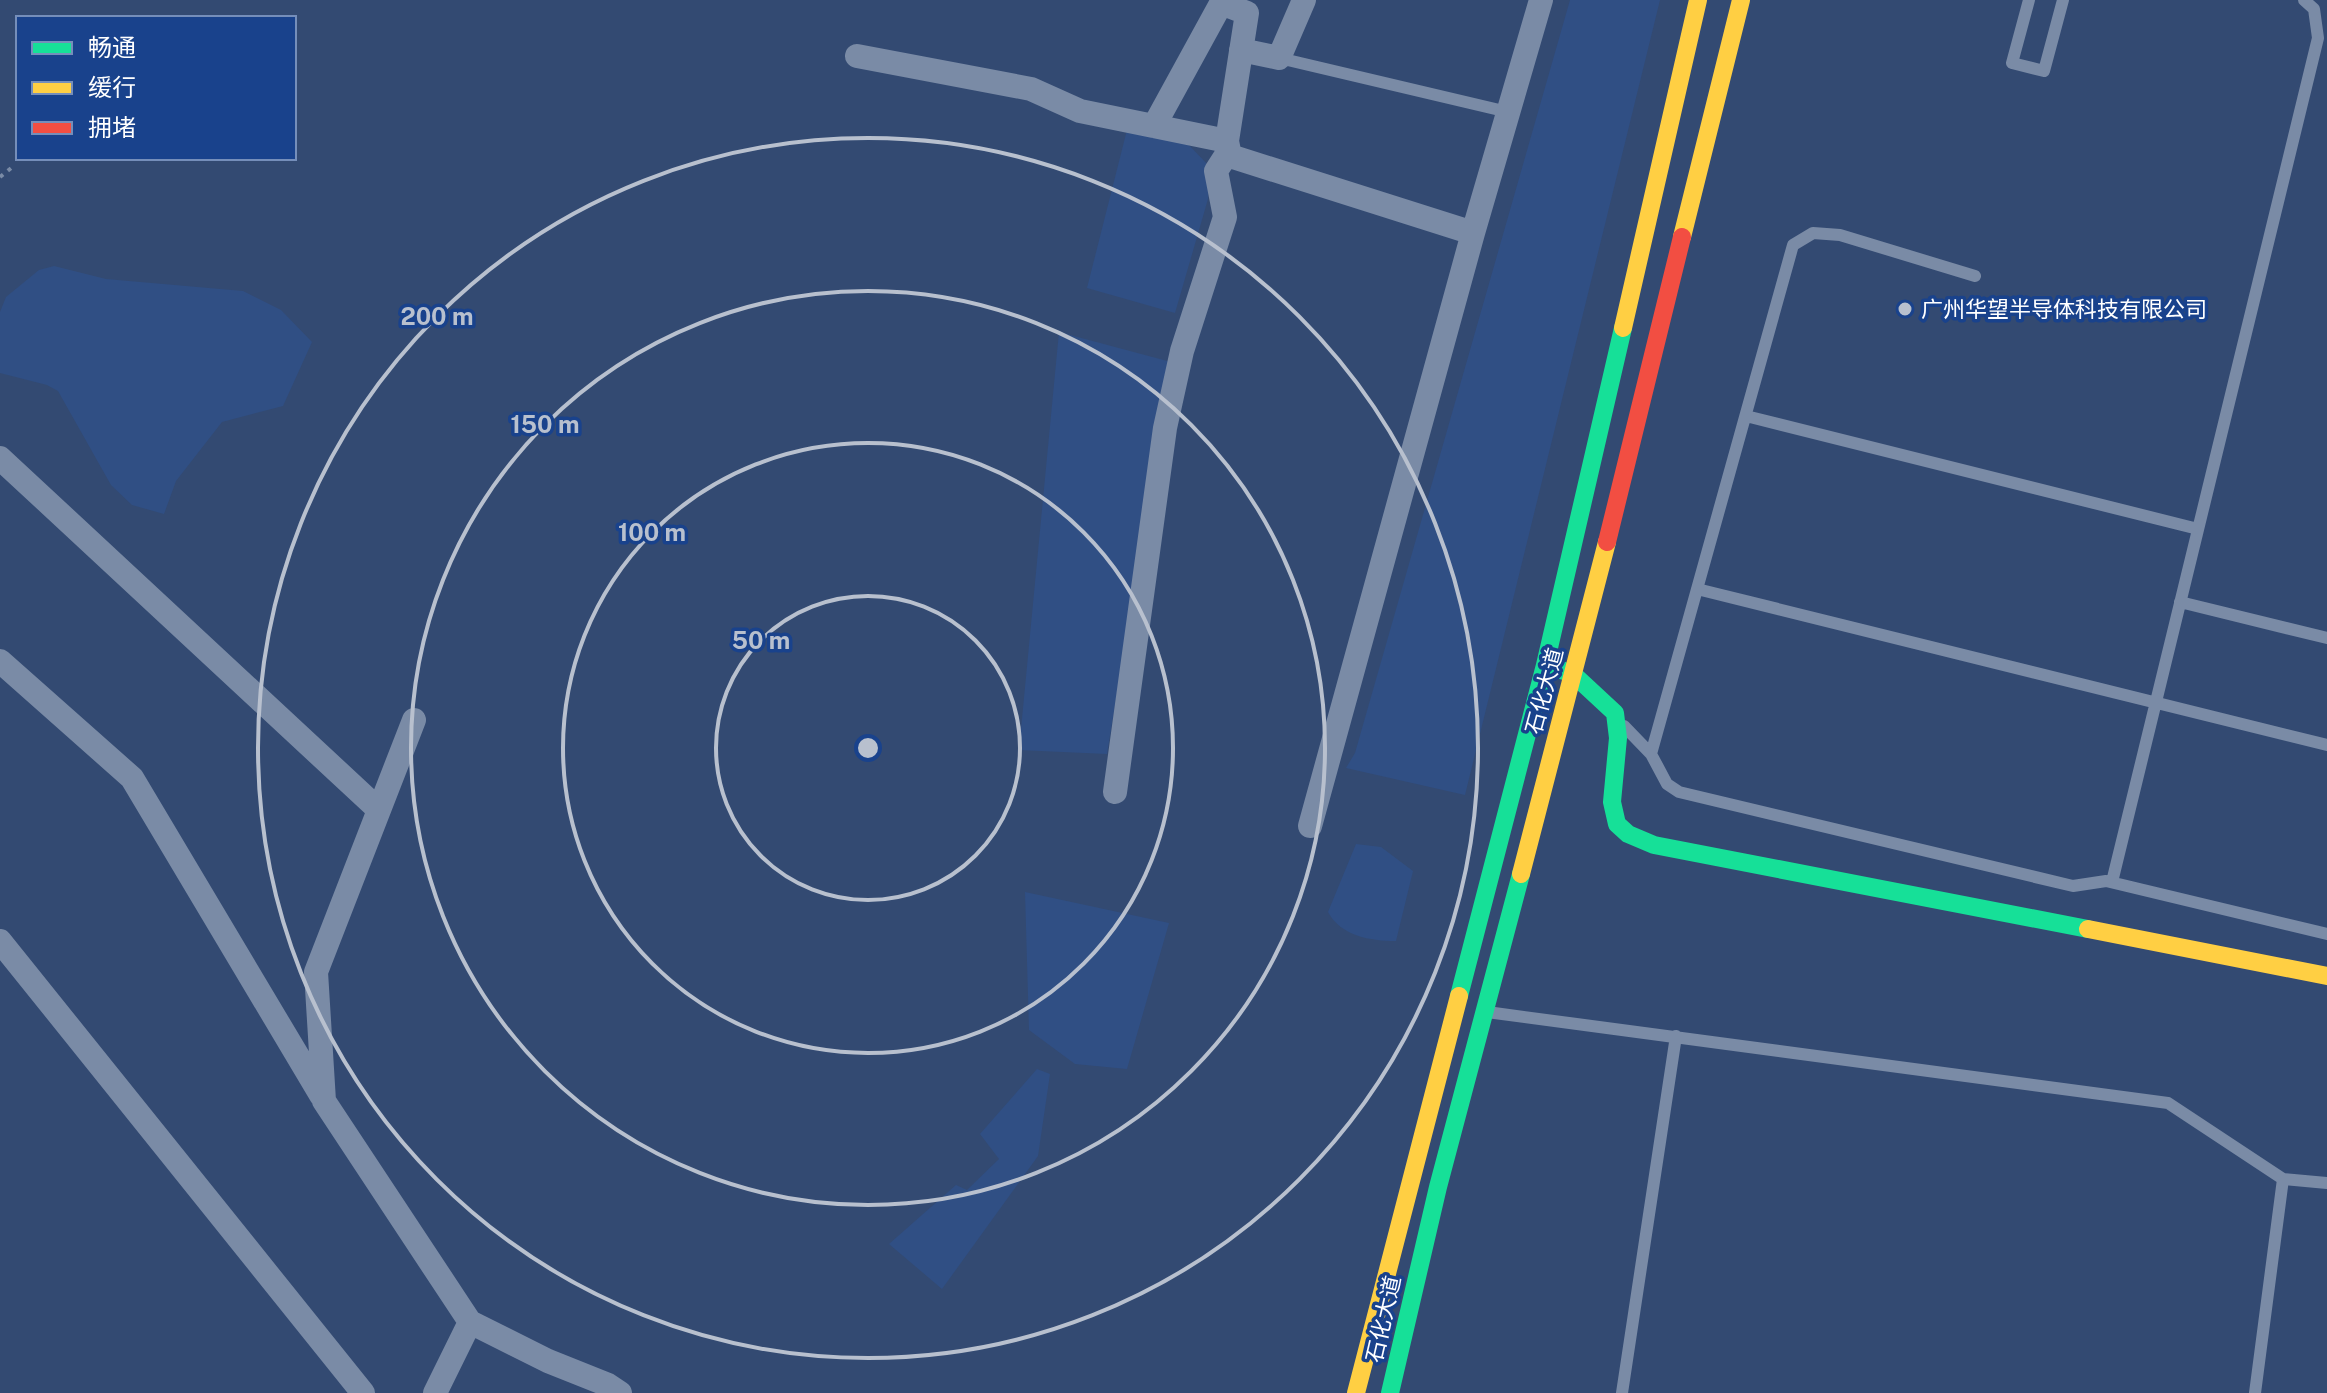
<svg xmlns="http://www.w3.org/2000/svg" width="2327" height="1393" font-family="'Public Sans','Noto Sans SC',sans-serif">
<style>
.water{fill:#304f84}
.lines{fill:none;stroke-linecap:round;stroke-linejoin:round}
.path{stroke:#7a8ba6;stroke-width:4;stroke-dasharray:4 6;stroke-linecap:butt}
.lane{stroke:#7a8ba6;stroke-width:12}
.street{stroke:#7a8ba6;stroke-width:24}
.fast{stroke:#16e098;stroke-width:18}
.slow{stroke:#ffcf43;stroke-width:18}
.jam{stroke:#f24e42;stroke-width:18}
.ring{fill:none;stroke:#b8c0ce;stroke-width:4}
.poi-dot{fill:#b8c0ce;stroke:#19428c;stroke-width:3}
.labels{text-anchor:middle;stroke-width:7;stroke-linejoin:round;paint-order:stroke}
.poi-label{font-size:22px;fill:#fff;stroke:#19428c;text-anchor:start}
.street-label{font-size:22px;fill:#fff;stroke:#19428c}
.centre{fill:#b8c0ce;stroke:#19428c;stroke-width:4}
.ring-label{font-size:24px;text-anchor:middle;font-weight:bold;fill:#b8c0ce;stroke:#19428c;stroke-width:7;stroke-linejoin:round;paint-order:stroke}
</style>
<rect width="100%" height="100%" fill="#334a72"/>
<path class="water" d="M1570 0H1660L1465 795 1346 768 1355 753Z
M1127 130 1185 141 1210 167 1208 199 1175 313 1087 288Z
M54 266 106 279 243 291 281 310 312 342 283 406 222 422 176 481 164 514 132 505 111 485 58 391 47 385 0 373V312L6 297 39 270Z
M1059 332 1171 362 1107 754 1019 750Z
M1356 844 1381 847 1413 871 1396 941C1370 941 1341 936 1328 912Z
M1025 892 1169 923 1127 1069 1075 1064 1029 1030Z
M1037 1069 1050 1074 1038 1156 942 1289 889 1244 956 1185 967 1190 999 1159 980 1134Z"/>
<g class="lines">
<path class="path" d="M0 177 15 165"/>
<path class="lane" d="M2029 0 2012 63 2044 71 2063 0
M1279 58 1508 112
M1746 416 2198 529
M1697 589 2327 745
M2180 602 2327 638
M1624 726 1651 754 1667 784 1679 792 2073 886 2106 881 2327 934
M1651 754 1793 245 1813 233 1840 235 1975 276
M2112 882 2318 38 2314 9 2304 0
M1487 1012 2168 1103 2283 1179 2327 1183
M1622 1393 1676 1036
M2255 1393 2283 1179"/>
<path class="street" d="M1221 3 1247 13 1227 141 1230 156 1473 233
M1241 50 1279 58 1304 0
M857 56 1031 89 1080 111 1227 141
M1154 126 1223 0
M0 458 379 810
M0 661 132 778 321 1095
M414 720 316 972 324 1101 470 1322
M1115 792 1165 428 1182 351 1225 217 1216 171 1225 157 1230 156
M1310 826 1473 233 1541 0
M0 941 363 1393
M435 1393 470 1322 548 1361 608 1385 620 1393"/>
<path class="fast" d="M1549 666 1573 674 1615 713 1618 738 1612 802 1617 824 1628 834 1654 845 2088 929
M1459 996 1545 665 1623 328
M1390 1393 1438 1187 1521 874"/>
<path class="slow" d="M1682 237 1741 0
M1623 328 1698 0
M1521 874 1607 542
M2088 929 2327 976
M1356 1393 1459 996"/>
<path class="jam" d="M1607 542 1682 237"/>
</g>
<g class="ring">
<circle cx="868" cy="748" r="152"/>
<circle cx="868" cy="748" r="305"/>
<circle cx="868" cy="748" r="457"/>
<circle cx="868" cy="748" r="610"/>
</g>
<circle class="poi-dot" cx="1905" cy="309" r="8"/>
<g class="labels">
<g class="poi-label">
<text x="1921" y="317">广州华望半导体科技有限公司</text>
</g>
<g class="street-label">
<text transform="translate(1544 691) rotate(-75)" y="8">石化大道</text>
<text transform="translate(1383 1319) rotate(-77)" y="8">石化大道</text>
</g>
</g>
<circle cx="868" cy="748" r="12" class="centre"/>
<g class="ring-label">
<text x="437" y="325">200 m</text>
<text x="545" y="433">150 m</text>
<text x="652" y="541">100 m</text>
<text x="761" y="649">50 m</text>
</g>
<rect x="16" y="16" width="280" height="144" fill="#19428c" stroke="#758eba" stroke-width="2"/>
<rect x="32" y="42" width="40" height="12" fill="#16e098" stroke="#758eba" stroke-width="2"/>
<text x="88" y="56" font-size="24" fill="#ffffff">畅通</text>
<rect x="32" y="82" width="40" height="12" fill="#ffcf43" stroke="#758eba" stroke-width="2"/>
<text x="88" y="96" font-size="24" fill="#ffffff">缓行</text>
<rect x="32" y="122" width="40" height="12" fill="#f24e42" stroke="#758eba" stroke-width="2"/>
<text x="88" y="136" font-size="24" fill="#ffffff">拥堵</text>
</svg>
